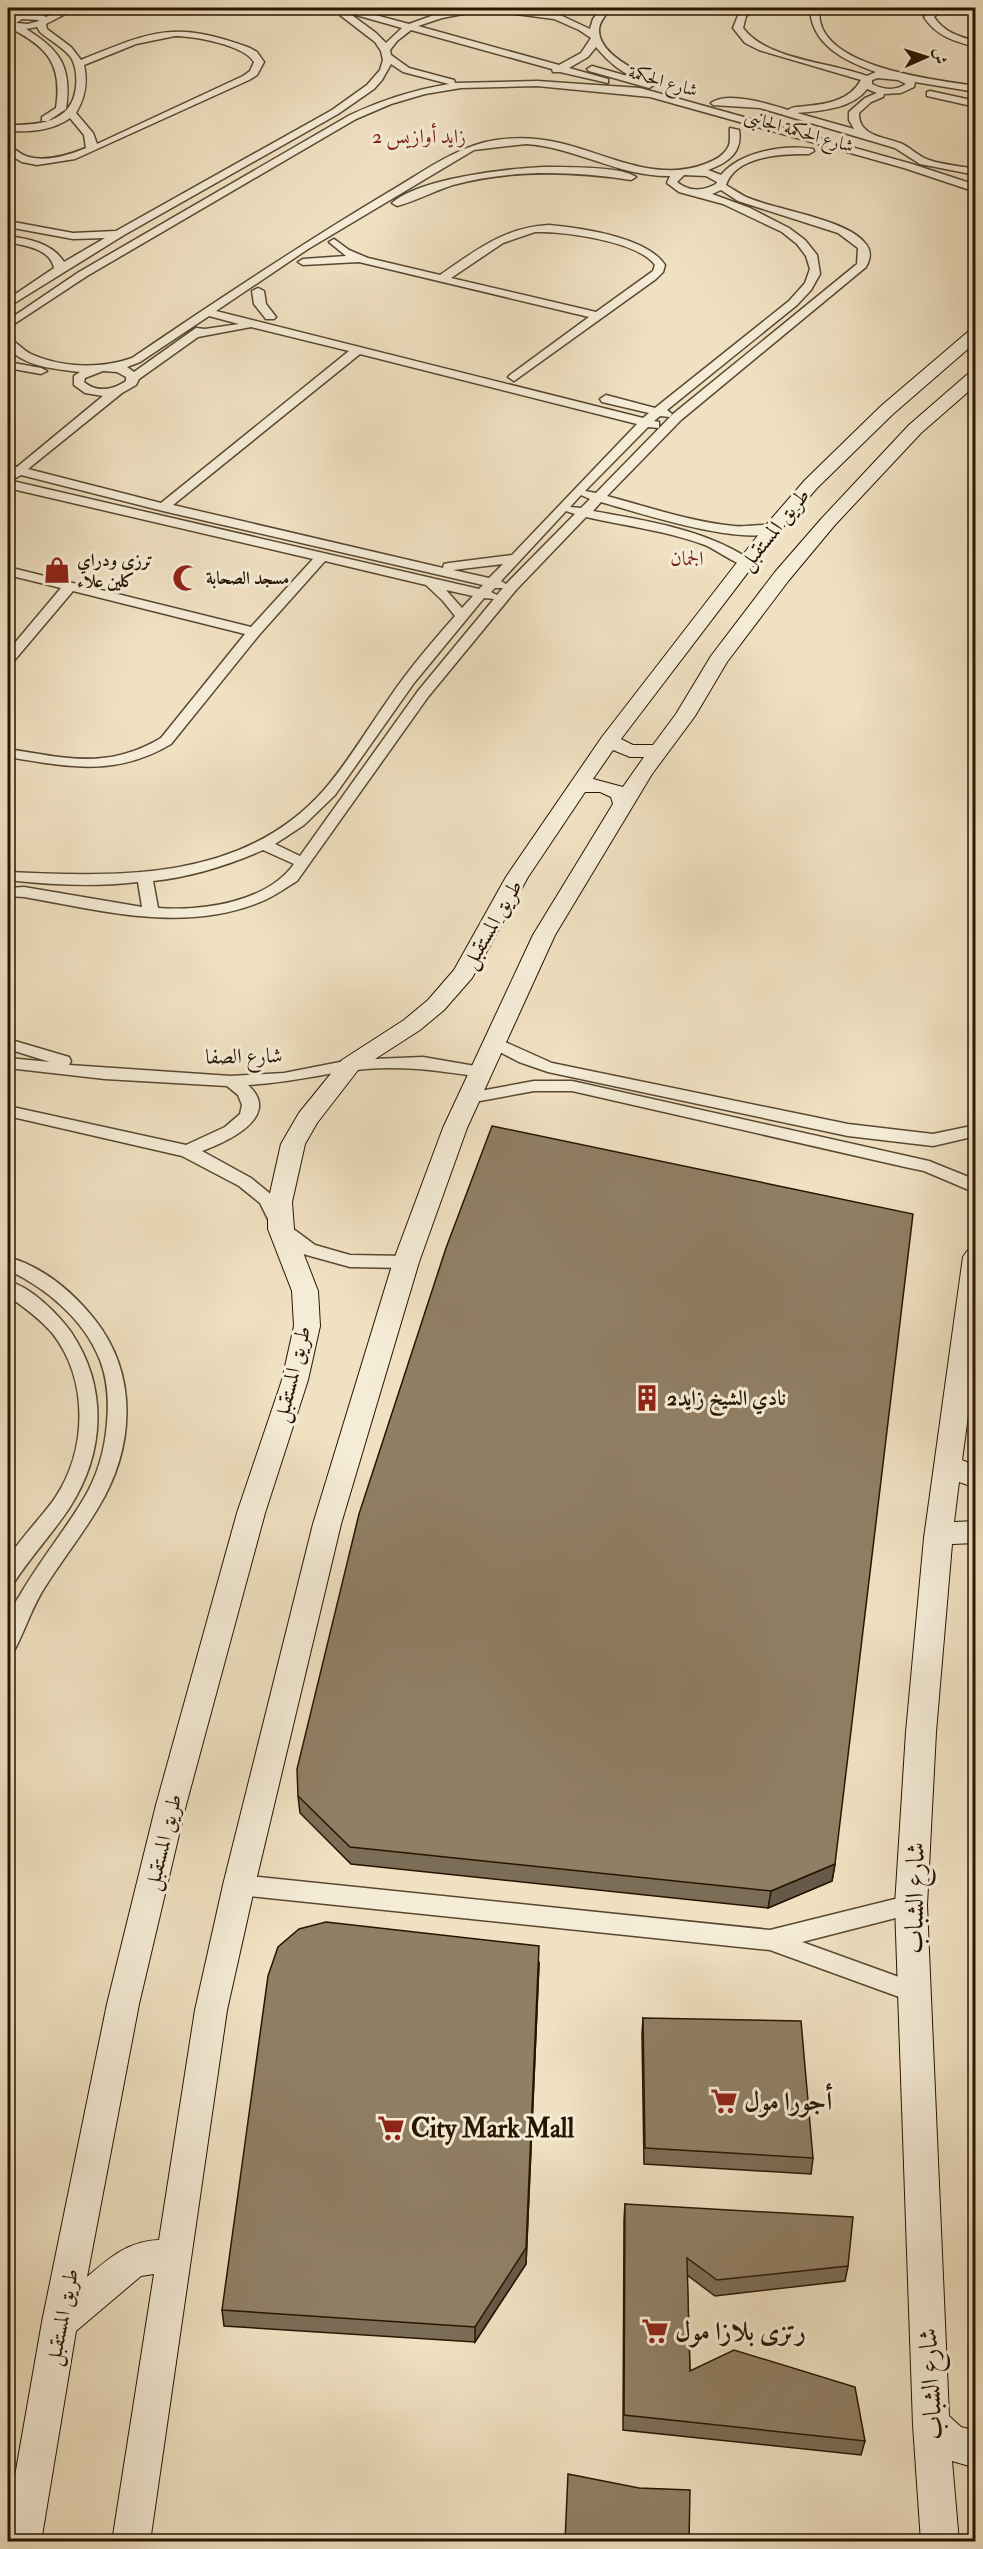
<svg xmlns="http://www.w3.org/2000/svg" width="983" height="2549" font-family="'IM FELL Double Pica',Amiri,serif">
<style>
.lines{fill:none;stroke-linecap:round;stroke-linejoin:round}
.street-casing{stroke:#594830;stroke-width:3}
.secondary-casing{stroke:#271500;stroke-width:2}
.street{fill:#f5ecd7;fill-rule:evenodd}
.secondary{fill:#f5ecd7;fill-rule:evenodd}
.wall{fill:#7c6d57;stroke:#271500;stroke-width:1.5}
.shaded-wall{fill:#655947;stroke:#271500;stroke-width:1.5}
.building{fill:#907f65;stroke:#271500;stroke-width:1.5}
.labels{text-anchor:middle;stroke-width:6;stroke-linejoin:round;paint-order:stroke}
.far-street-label{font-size:18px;fill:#271500;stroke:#f5ecd7}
.far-poi-label{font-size:18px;font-weight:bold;fill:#271500;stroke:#f5ecd7;text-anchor:start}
.far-quarter-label{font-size:20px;fill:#7a1f14;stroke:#f5ecd7}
.street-label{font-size:21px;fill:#271500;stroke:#f5ecd7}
.poi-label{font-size:21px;font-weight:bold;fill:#271500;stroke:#f5ecd7;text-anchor:start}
.near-street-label{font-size:26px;fill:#271500;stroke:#f5ecd7}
.near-poi-label{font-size:26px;font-weight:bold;fill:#271500;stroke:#f5ecd7;text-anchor:start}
</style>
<rect width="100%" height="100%" fill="#f0e1c2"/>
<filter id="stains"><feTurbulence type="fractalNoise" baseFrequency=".00333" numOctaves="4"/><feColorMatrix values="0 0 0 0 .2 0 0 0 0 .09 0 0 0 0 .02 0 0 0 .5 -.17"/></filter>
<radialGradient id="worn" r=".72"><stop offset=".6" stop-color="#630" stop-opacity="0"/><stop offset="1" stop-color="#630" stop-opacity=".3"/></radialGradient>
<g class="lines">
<defs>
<path id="street" d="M66 8H77L46 24 47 29 71 47 81 60C152 31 175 20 250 48L257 52 264 62 257 75 249 80 75 159 37 165 22 162 8 154V146C15 148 20 155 29 157 48 162 69 155 86 148L84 135 70 118C52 131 29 132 8 131V125C37 125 72 124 76 87 77 78 76 67 72 59 65 48 50 41 40 32L37 27 26 29C61 50 72 68 66 109L48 121H42V117L56 108C63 63 46 46 8 27V18C18 13 36 10 46 17ZM22 19 38 20 39 21 28 24 16 23ZM175 36C194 36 244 45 254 62L250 71 243 76 97 144 93 133 76 113C85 98 88 83 84 65L136 44Z
M337 8H349L409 24 437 14 467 8H516L560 15 590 29 593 19 602 8H610C607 14 600 20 599 29 598 50 625 64 640 73V77C625 78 605 58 596 47L588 57 569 68 608 79V83L560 72H553L552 69 411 30 397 41 390 50 391 55 409 68 454 80 455 83 537 81 640 88 912 164 976 185V192L904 168 650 97 537 86 461 88 425 94 391 104 356 119 87 276 8 328V320L79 272 350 115C382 100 413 90 449 84L403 72 391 64 382 80 374 89 338 114 124 235 8 307V299L54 268C50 248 25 246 8 242V236C29 239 52 243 64 262L105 238 73 239 8 227V221L73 233 116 231 332 110 367 85 380 70 383 60 381 51 375 42 340 15 341 11ZM484 10 554 19 579 30 591 38 581 53 559 65 418 26 442 18ZM349 13 402 28 386 43 376 33Z
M748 8H759L746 16 743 28C767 60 830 62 867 76L876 72C845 61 811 45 810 8H819C820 12 819 17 820 21 830 69 937 80 976 86V92L915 82 914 87 901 93 884 94 883 97 871 102 859 113C858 136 884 137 900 143 910 147 919 157 929 160 943 165 960 166 976 169V175L920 164 895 148 760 108 713 105 711 103C728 91 769 104 788 110 793 106 800 107 807 106 828 104 850 100 861 80L759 50 745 43 733 28 739 13ZM878 78 898 80 906 84C895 91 883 90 872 84V80ZM867 89 877 93 865 98 849 112V120L854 129 797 113C820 111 852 109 867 89Z
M933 8H943L934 17C944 32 959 37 976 41V47C954 41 936 36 924 17Z
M592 66 652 83 654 85 649 88 589 71 587 69Z
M930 91 976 101V107L927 96V92Z
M730 128 739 130C743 153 727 163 708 170L721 175C740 152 784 144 813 149L814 151 809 154C783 154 736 155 726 185 733 189 740 194 746 197 776 210 845 219 864 242 872 250 871 258 866 267L681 420 607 496C649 507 691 522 734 526 746 528 770 521 778 529 755 551 633 511 601 502L593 511C647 521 704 529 751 560L753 563 751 566C740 568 717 550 705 545 667 531 626 526 586 517L516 590 428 697 297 881C287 887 276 895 265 900 188 934 103 911 24 897L8 896V888L24 887 142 907 138 882C95 887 51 885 8 880V872C119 877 243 882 324 790 349 761 368 728 390 697 409 669 432 642 455 616L443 601 426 585 325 561 259 635 171 744C116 777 68 767 8 757V749C66 758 107 770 161 738L245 634 73 591 13 662 8 663V651L61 588 8 575V567L251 627 313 559 8 488V480L479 589 483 585 163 511 21 475 14 479 10 478 8 464 17 467 103 396 85 393 74 385V376L80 372C56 369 25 367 8 348V339C16 340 22 350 31 354 62 368 101 369 132 358 216 301 300 245 387 193 422 173 456 146 496 140 518 137 539 138 560 143 607 154 656 183 705 164 713 161 722 157 727 149 732 142 729 135 730 128ZM526 144C575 147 620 177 670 176L667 183 679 192 723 204 782 232 797 244 806 256 810 269 805 283 789 301 655 408 606 395 600 399 602 402 649 413 643 418 216 311 308 249 474 150ZM684 175 706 176 717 182 716 184C703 191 689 192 677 182ZM721 190 738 201 838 233 858 248 857 264 673 414 596 493 585 491 648 427 659 428V422L654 421 660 416 670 417 672 414 667 410 797 305 811 290 820 274 817 255 805 240 789 228 750 208 712 194ZM209 316 239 324 205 329 196 328 134 372 127 367 140 362ZM251 327 349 351 161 503 28 469 122 393 136 385 139 379 198 337ZM360 354 637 424 512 555 449 563 444 564 443 568 173 505ZM103 371 117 372 126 377V381C113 390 97 393 84 382L85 378ZM581 495 590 499 581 508 570 507ZM566 511 575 514 506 584 501 581ZM503 564 489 578 453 570ZM495 588H503L497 595 491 592ZM446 590 473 596 462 608ZM484 598 494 599 418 691 300 856 275 844 304 825 335 795 414 683ZM263 850 294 864C266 903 202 911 158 908L153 881C191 877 229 865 263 850Z
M543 167C562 167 622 166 636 177L631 180C572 171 511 169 453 185 434 191 416 201 397 206L392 203C420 178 505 169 543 167Z
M549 225C581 228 647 237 665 265L663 272 656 279 514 381 508 377 510 375 589 317 359 262 303 265 298 262 303 259 346 256 329 242 334 239 349 250 368 258 440 275C475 251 505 227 549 225ZM535 232C563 231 638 241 655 265L653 271 596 312 451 278 503 243Z
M258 288 264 291 266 304 276 317 274 319H266L254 304 252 291Z
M8 362 41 368 47 371 41 374 8 368Z
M494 1037 552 1063 848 1124 933 1134 976 1125V1136L933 1146 848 1136 548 1072 519 1062 488 1046 486 1042 488 1038Z
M8 1039 69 1057 71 1061 69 1065 231 1076 284 1073 350 1060 423 1057 481 1067 487 1068 489 1072 487 1076 481 1077C437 1070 393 1064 348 1071 314 1076 283 1083 248 1085 283 1117 226 1142 202 1151L251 1178 273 1196 288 1225 315 1245 350 1255 406 1256 412 1258 415 1262 412 1266 406 1268 350 1267 303 1254 275 1233 260 1203 239 1186 182 1156 8 1116V1106L186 1145 225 1127 240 1114 242 1105 238 1095 227 1086 105 1079 8 1068V1058L50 1062 8 1049Z
M534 1081H572L929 1161 976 1180V1193L924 1171 905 1167 572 1091H534L469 1103 463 1102 461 1098 463 1094 469 1093Z
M8 1257C43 1267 73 1292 95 1320 139 1376 134 1449 98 1508 82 1535 62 1560 45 1587 32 1607 26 1628 15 1649L8 1651C7 1642 6 1629 8 1620 9 1611 15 1603 20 1595 39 1562 63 1533 83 1500 97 1477 105 1450 107 1423 109 1401 108 1381 100 1360 84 1319 46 1288 8 1270Z
M8 1281C31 1287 57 1313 71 1332 108 1387 105 1452 70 1507 53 1533 32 1555 15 1581L8 1583C7 1577 6 1566 8 1560 11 1549 46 1512 55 1498 87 1450 89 1381 53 1334 40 1319 24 1307 8 1296Z
M239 1875 770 1930 911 1895 919 1898 922 1905 919 1912 802 1942 921 1985 925 1992 921 1999 913 2002 770 1950 239 1895 231 1892 228 1885 231 1878Z"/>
<path id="secondary" d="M976 328V342L893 414 817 488 778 533 621 739 633 745H653L676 714 711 656 775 572 822 518 909 425 970 372 976 371V385L921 433 834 526 789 580 727 662 695 716 652 774 555 935 467 1128 419 1262 341 1524 255 1885 227 2010 150 2542H112L154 2274 141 2276 76 2331 41 2542H8V2516L42 2322 107 2004 156 1805 237 1513 282 1380 294 1326 292 1291 268 1229V1202L281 1144 299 1113 342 1060 404 1020 428 1000 454 970 506 877 602 737 766 525 805 480 881 406 970 330ZM613 750 630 757H644L623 787 593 779ZM585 792H600L611 797 613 804 533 935 443 1128 393 1262 313 1524 223 1885 195 2010 159 2240C128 2241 109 2258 87 2277L139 2004 186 1805 265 1513 308 1380 320 1326 318 1291 294 1229 292 1202 305 1144 317 1123 358 1070 420 1030 444 1010 472 978 528 877Z
M976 1248V1358L962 1460 976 1466V1488L959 1482 954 1522 976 1521V1543L952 1544 936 1732 927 1905 949 2416 961 2427 976 2431V2468L952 2461 959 2542H921L913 2425 895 1905 906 1732 924 1538 963 1257 967 1251Z"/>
</defs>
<use href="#street" class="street-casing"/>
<use href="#secondary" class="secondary-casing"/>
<use href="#street" class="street"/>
<use href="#secondary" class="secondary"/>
</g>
<path class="wall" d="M298 1796 835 1864 832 1881 768 1908 351 1864 300 1813Z
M539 1963 526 2264 475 2342 224 2326 222 2310Z
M643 2018 813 2158 811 2174 644 2164 642 2034Z
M625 2204 848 2266 845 2281 715 2296 687 2275 690 2371 865 2441 861 2455 623 2430 624 2220Z"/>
<path class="shaded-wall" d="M835 1864 832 1881 768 1908 771 1891Z
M539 1963 526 2264 475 2342V2327Z"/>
<path class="building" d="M492 1126 913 1214 835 1864 771 1891 350 1847 298 1796 297 1769 359 1514 446 1248Z
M326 1922 539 1946 526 2248 475 2327 222 2310 268 1976 278 1947 299 1929Z
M643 2018 801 2021 813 2158 645 2148Z
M625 2204 853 2217 848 2266 717 2280 687 2258 690 2371 734 2350 855 2387 865 2441 624 2415Z
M568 2474 639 2488 690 2490 689 2541H565Z"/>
<defs>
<symbol id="shop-bare" viewBox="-9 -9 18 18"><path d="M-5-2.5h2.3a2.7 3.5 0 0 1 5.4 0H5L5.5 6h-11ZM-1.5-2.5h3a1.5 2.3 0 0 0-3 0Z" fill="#8f2418" stroke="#f5ecd7" stroke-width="2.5" paint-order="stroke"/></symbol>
<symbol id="mosque-bare" viewBox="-9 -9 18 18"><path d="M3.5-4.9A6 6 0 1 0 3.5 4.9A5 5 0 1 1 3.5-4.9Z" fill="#8f2418" stroke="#f5ecd7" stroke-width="2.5" paint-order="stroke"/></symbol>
<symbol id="building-bare" viewBox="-9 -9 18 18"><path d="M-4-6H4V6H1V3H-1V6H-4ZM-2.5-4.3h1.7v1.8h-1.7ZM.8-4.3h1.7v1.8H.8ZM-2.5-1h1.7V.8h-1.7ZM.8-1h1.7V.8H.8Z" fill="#8f2418" stroke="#f5ecd7" stroke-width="2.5" paint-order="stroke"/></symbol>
<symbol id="supermarket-bare" viewBox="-9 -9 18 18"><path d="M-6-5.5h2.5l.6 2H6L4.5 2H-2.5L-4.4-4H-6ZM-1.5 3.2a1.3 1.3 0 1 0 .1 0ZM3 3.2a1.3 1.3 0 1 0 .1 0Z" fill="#8f2418" stroke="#f5ecd7" stroke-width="2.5" paint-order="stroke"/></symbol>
</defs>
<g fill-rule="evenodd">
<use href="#shop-bare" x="38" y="551" width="38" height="38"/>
<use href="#mosque-bare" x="167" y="559" width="38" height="38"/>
<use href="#building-bare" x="628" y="1379" width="38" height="38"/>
<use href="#supermarket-bare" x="705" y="2082" width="38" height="38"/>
<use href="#supermarket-bare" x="372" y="2109" width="38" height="38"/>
<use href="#supermarket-bare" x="636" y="2312" width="38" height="38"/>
</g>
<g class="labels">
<g class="far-street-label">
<text transform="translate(663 81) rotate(16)" y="6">شارع الحكمة</text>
<text transform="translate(799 131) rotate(16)" y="6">شارع الحكمة الجانبى</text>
</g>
<g class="far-poi-label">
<text x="77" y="566">ترزي ودراي<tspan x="77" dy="21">كلين علاء</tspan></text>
<text x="206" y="584">مسجد الصحابة</text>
</g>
<g class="far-quarter-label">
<text x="419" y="143">زايد أوازيس 2</text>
<text x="687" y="565">الجمان</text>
</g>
<g class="street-label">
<text transform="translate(774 529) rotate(-51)" y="7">طريق المستقبل</text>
<text transform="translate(492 924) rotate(-60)" y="7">طريق المستقبل</text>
<text transform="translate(244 1056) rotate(-1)" y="7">شارع الصفا</text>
<text transform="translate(292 1374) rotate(-76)" y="7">طريق المستقبل</text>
<text transform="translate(163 1842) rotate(-76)" y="7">طريق المستقبل</text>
<text transform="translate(62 2317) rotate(-79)" y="7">طريق المستقبل</text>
</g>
<g class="poi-label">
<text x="667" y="1405">نادي الشيخ زايد2</text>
</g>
<g class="near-street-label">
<text transform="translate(914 1898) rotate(-89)" y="9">شارع الشباب</text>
<text transform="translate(930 2384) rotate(-93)" y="9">شارع الشباب</text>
</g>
<g class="near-poi-label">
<text x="744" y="2110">أجورا مول</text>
<text x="411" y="2137">City Mark Mall</text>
<text x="675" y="2340">رتزى بلازا مول</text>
</g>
</g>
<rect width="983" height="2549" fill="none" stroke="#f0e1c2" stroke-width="30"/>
<rect x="9" y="9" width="965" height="2531" fill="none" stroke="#271500" stroke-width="3"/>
<rect x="15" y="15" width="953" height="2519" fill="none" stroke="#271500" stroke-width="1.5"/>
<g transform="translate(926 57) rotate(87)" stroke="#f5ecd7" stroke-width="4.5" paint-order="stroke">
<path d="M0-4.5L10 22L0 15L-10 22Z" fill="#271500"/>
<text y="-9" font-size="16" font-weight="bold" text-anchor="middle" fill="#271500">ش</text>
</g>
<rect width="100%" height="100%" filter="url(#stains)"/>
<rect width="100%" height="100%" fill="url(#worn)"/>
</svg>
